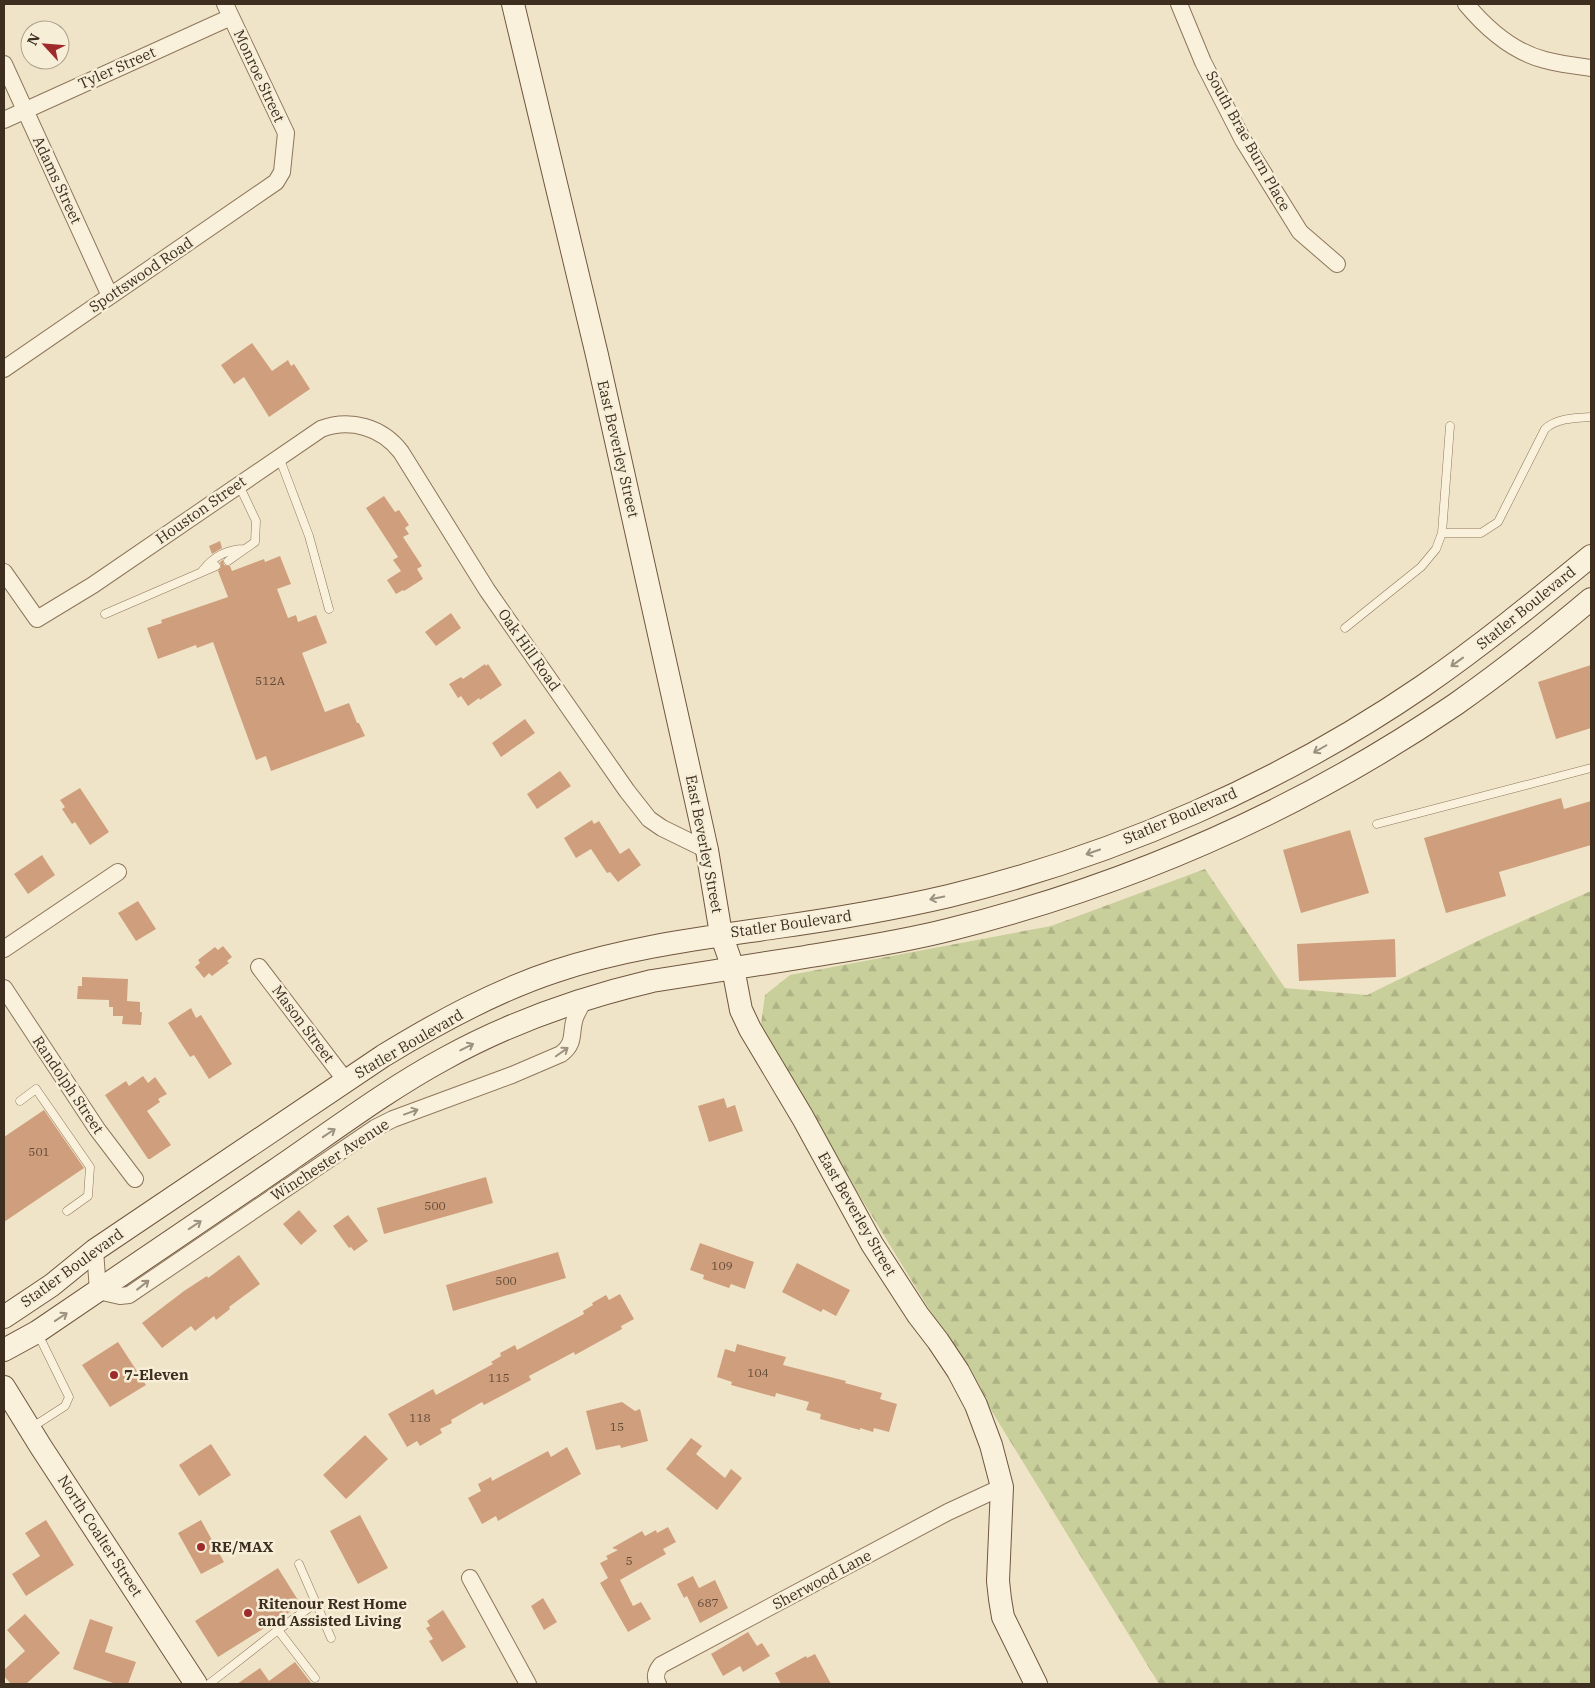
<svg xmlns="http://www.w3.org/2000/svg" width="1595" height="1688" font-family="'IBM Plex Serif',serif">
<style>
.forest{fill:url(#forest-firs)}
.building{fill:#cf9f7d}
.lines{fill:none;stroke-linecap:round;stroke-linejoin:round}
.lane-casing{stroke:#8d765c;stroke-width:9}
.street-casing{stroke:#8d765c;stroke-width:18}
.secondary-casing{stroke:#6f573f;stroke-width:24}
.lane{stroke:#faf1dc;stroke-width:8}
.street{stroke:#faf1dc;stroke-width:16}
.secondary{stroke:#faf1dc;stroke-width:22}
.oneway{stroke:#9c907e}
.poi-dot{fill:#9e2a2b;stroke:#f7eed8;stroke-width:2}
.labels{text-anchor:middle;stroke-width:5;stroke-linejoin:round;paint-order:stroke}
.number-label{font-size:12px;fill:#624a37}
.street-label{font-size:15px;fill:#3d2e20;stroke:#f7eed8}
.poi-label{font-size:15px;font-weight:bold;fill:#3d2e20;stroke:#f7eed8;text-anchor:start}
</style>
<defs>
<pattern id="forest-firs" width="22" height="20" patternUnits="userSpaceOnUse" patternTransform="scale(1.25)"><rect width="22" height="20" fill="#c9cf9b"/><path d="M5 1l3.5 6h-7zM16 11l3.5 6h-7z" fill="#aeb285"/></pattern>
</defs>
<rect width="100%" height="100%" fill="#f0e4c8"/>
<path class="forest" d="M1205 869 1285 988 1367 995 1486 937 1591 891V1684H1159L861 1198 761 1024 765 995 790 975 1051 926Z"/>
<path class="building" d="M252 343 272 371 288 360 291 366 294 364 310 389 269 417 244 377 234 384 221 365Z
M384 496 395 512 399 510 409 525 405 528 409 534 403 537 422 566 417 569 423 579 404 591 403 590 396 594 387 580 401 571 393 560 398 557 366 508Z
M220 541 222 548 212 554 209 546Z
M280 556 291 584 277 589 288 618 296 615 298 622 316 615 327 643 302 653 325 712 349 703 357 723H359L365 736 271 771 266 756 256 760 213 642 197 648 196 645 158 659 147 628 162 623 161 620 228 597 218 571 221 567 220 562 223 560 224 565 230 566 232 571 264 559 265 562Z
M451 613 461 628 436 646 425 632Z
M485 664 486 666 488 664 502 685 480 700 479 698 468 706 461 696 458 698 449 684 461 677 463 679Z
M1591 665V728L1556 739 1538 682Z
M525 719 535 733 501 757 492 743Z
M560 771 571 786 537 809 527 794Z
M80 788 109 832 90 845 75 822 72 824 62 809 65 807 60 800Z
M1561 798 1564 809 1591 801V845L1499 872 1506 896 1446 913 1424 838Z
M592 820 594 824 599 821 620 854 629 848 641 865 618 882 610 872 607 873 591 849 576 858 564 838Z
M1350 830 1369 893 1301 913 1283 850Z
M42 855 55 875 28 894 14 874Z
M138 901 156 929 136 941 118 913Z
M1395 939 1396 977 1299 981 1297 944Z
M223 946 232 957 227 961 229 963 212 976 209 973 204 978 195 967 200 963 198 960 215 947 218 950Z
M82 977 128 979 127 1001 140 1002V1012H142L141 1025 122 1024 123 1016H113V1007H109V1000L77 999 78 986H82Z
M191 1008 196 1018 201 1015 232 1064 209 1079 194 1055 190 1057 168 1023Z
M143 1076 148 1083 155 1077 167 1094 158 1099 160 1102 147 1111 171 1145 150 1159H148L105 1095 126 1081 129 1086Z
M724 1098 727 1108 735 1105 743 1131 709 1142 698 1106Z
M44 1110 84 1168 4 1222V1137Z
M486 1177 493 1203 384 1234 377 1208Z
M299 1210 317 1231 301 1245 283 1224Z
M348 1215 368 1241 354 1251 351 1247 349 1248 333 1226Z
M700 1243 754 1262 745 1289 731 1284 729 1288 703 1279 704 1275 690 1270Z
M558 1252 566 1278 453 1311 446 1285Z
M239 1255 260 1284 229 1307 230 1309 216 1320 214 1316 195 1331 191 1326 162 1348 142 1323 184 1291 207 1276 208 1278Z
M797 1263 850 1290 836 1316 823 1309 821 1312 782 1292Z
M620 1294 634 1319 621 1326 622 1329 575 1355 574 1352 529 1376 531 1380 484 1405 482 1402 451 1420 452 1423 440 1429 442 1433 420 1446 417 1441 407 1447 388 1414 433 1389 436 1395 493 1364 491 1362 501 1356 500 1353 515 1345 517 1350 584 1314 583 1311 593 1305 592 1303 606 1295 609 1300Z
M118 1342 146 1385 110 1407 82 1365Z
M737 1344 786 1357 783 1365 846 1381 845 1383 882 1393 880 1399 897 1404 889 1432 874 1428 873 1432 860 1428V1430L820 1419 821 1414 806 1410 809 1402 776 1393 775 1397 731 1385 732 1382 717 1377 725 1349 735 1352Z
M622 1402 635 1411 640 1409 648 1441 621 1448 620 1445 596 1450 586 1411Z
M365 1435 388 1459 346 1499 323 1475Z
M691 1438 702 1446 696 1454 725 1478 731 1469 742 1478 717 1510 666 1469Z
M211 1444 231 1475 199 1496 179 1465Z
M567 1447 581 1474 498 1521 496 1516 482 1524 468 1498 481 1491 478 1484 491 1477 492 1481 548 1451 551 1457Z
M360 1515 388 1568 358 1584 330 1531Z
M46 1520 74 1565 26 1596 12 1574 40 1556 25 1533Z
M201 1520 224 1562 201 1574 178 1533Z
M668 1527 676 1542 663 1549 666 1554 620 1580 633 1606 641 1602 651 1619 628 1632 600 1583 608 1578 600 1563 608 1559 606 1556 618 1550 612 1548 642 1531 645 1536 656 1530 657 1533Z
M278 1568 301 1605 218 1657 195 1621Z
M693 1576 699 1588 715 1580 728 1608 700 1623 687 1596 684 1598 677 1584Z
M543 1598 557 1622 544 1630 531 1606Z
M443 1610 466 1647 442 1662 429 1641 433 1639 426 1628 430 1626 427 1621Z
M25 1614 60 1653 26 1684H11L4 1676V1670L25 1651 7 1630Z
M90 1619 113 1627 105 1652 136 1662 128 1684H116L73 1669Z
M748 1632 757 1646 762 1643 770 1656 743 1672 740 1666 723 1676 711 1654Z
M815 1654 831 1684H781L775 1673 806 1656 807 1658Z
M295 1662 312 1684H237L260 1668 269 1681Z"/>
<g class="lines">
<defs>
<path id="lane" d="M1450 426 1442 533H1481L1498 522 1545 429C1557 418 1575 418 1591 417
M279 457 309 536 329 609
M228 561 255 542 256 521 239 485
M203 570C214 556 227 549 245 549
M105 614 216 566
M1345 628 1421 567 1436 549 1442 533
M1377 824 1591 768
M20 1101 36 1089 90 1167 88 1196 67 1211
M31 1428 65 1406 69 1397 38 1334
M316 1603 331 1638
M278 1630 315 1678
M209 1684 278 1630 316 1603 299 1564"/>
<path id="street" d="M1179 4 1203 62 1243 140 1300 232 1337 264
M1466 4C1486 28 1513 52 1545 60 1560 64 1576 66 1591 68
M4 64 110 296
M4 120 231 17
M4 369 276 182 282 172 286 133 225 4
M4 572 37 619 93 585 321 429C350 418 382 427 401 452L487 590 627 791 649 819 662 828 707 850
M4 949 118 872
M259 967 346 1081
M4 988 97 1129 135 1179
M95 1250 98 1291 120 1296 129 1295 375 1128 393 1119 512 1075 561 1054C576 1043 570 1033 575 1018 577 1012 581 1006 584 1000
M470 1578 528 1684
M658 1684C654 1677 656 1671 661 1665L948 1512 1002 1487"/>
<path id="secondary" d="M513 4 597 355 707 850 721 934 733 968 741 1010 750 1029 803 1118 872 1244 918 1315 938 1341 958 1371 976 1405 991 1445 1002 1487 998 1581 1000 1599 1003 1617 1036 1684
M4 1317 52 1285 95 1250 383 1056C437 1023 495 991 556 971 628 947 704 938 778 927 835 919 893 909 949 896 1116 855 1280 784 1423 686 1481 646 1536 601 1591 556
M4 1350 37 1332C116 1279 195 1225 274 1171 330 1133 385 1091 444 1059 509 1023 580 998 652 981 703 973 754 965 805 957 853 949 901 942 948 930 1129 885 1302 809 1456 704 1503 671 1547 636 1591 599
M4 1387 41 1447 196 1684"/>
</defs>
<use href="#lane" class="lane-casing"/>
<use href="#street" class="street-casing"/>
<use href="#secondary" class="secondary-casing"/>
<use href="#lane" class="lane"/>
<use href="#street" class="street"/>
<use href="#secondary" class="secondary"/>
</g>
<defs><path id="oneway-shaft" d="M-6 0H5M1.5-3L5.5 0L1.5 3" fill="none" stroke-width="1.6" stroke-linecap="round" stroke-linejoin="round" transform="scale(1.25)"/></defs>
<g class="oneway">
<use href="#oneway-shaft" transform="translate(1457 662) rotate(144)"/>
<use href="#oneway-shaft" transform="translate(1320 749) rotate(150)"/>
<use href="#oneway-shaft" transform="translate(1093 852) rotate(161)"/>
<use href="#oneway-shaft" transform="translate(937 898) rotate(168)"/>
<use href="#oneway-shaft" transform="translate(467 1047) rotate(-27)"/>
<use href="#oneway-shaft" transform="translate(562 1052) rotate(-35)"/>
<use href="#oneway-shaft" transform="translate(411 1112) rotate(-20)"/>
<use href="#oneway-shaft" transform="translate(329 1133) rotate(-34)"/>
<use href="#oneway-shaft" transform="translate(195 1225) rotate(-34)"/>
<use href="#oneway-shaft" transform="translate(143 1285) rotate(-38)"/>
<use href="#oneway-shaft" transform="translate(61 1317) rotate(-34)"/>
</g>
<g class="poi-dot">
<circle cx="114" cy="1375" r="5"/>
<circle cx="201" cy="1547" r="5"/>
<circle cx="248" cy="1613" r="5"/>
</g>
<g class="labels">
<g class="number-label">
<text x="270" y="685">512A</text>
<text x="39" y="1156">501</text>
<text x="435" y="1210">500</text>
<text x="722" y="1270">109</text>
<text x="506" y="1285">500</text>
<text x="758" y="1377">104</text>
<text x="499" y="1382">115</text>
<text x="420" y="1422">118</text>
<text x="617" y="1431">15</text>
<text x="629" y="1565">5</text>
<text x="708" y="1607">687</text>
</g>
<g class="street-label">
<text transform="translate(117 68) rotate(-24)" y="5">Tyler Street</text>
<text transform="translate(259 76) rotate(65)" y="5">Monroe Street</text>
<text transform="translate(1248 141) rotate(61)" y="5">South Brae Burn Place</text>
<text transform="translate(57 180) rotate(65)" y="5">Adams Street</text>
<text transform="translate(141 275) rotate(-34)" y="5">Spottswood Road</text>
<text transform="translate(618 449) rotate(77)" y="5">East Beverley Street</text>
<text transform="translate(201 510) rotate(-35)" y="5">Houston Street</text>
<text transform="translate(1526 608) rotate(-39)" y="5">Statler Boulevard</text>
<text transform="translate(529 650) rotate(55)" y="5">Oak Hill Road</text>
<text transform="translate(1180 816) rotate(-23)" y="5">Statler Boulevard</text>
<text transform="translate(704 844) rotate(79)" y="5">East Beverley Street</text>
<text transform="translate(791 924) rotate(-8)" y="5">Statler Boulevard</text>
<text transform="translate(303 1024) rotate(53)" y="5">Mason Street</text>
<text transform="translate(409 1044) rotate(-30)" y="5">Statler Boulevard</text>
<text transform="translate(68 1085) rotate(56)" y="5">Randolph Street</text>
<text transform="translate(330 1160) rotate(-33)" y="5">Winchester Avenue</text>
<text transform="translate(857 1214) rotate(60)" y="5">East Beverley Street</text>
<text transform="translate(72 1268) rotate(-36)" y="5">Statler Boulevard</text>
<text transform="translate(100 1536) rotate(57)" y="5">North Coalter Street</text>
<text transform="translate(822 1580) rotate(-28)" y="5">Sherwood Lane</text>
</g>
<g class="poi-label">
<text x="124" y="1380">7-Eleven</text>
<text x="211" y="1552">RE/MAX</text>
<text x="258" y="1609">Ritenour Rest Home<tspan x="258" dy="17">and Assisted Living</tspan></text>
</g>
</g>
<rect width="1595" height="1688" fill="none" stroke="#3d2e20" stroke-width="10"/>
<g transform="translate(45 45) rotate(296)"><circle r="24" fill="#f7eed8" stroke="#ada18e"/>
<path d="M0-4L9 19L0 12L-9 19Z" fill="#9e2a2b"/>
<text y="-8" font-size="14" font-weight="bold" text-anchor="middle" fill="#3d2e20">N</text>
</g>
</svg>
